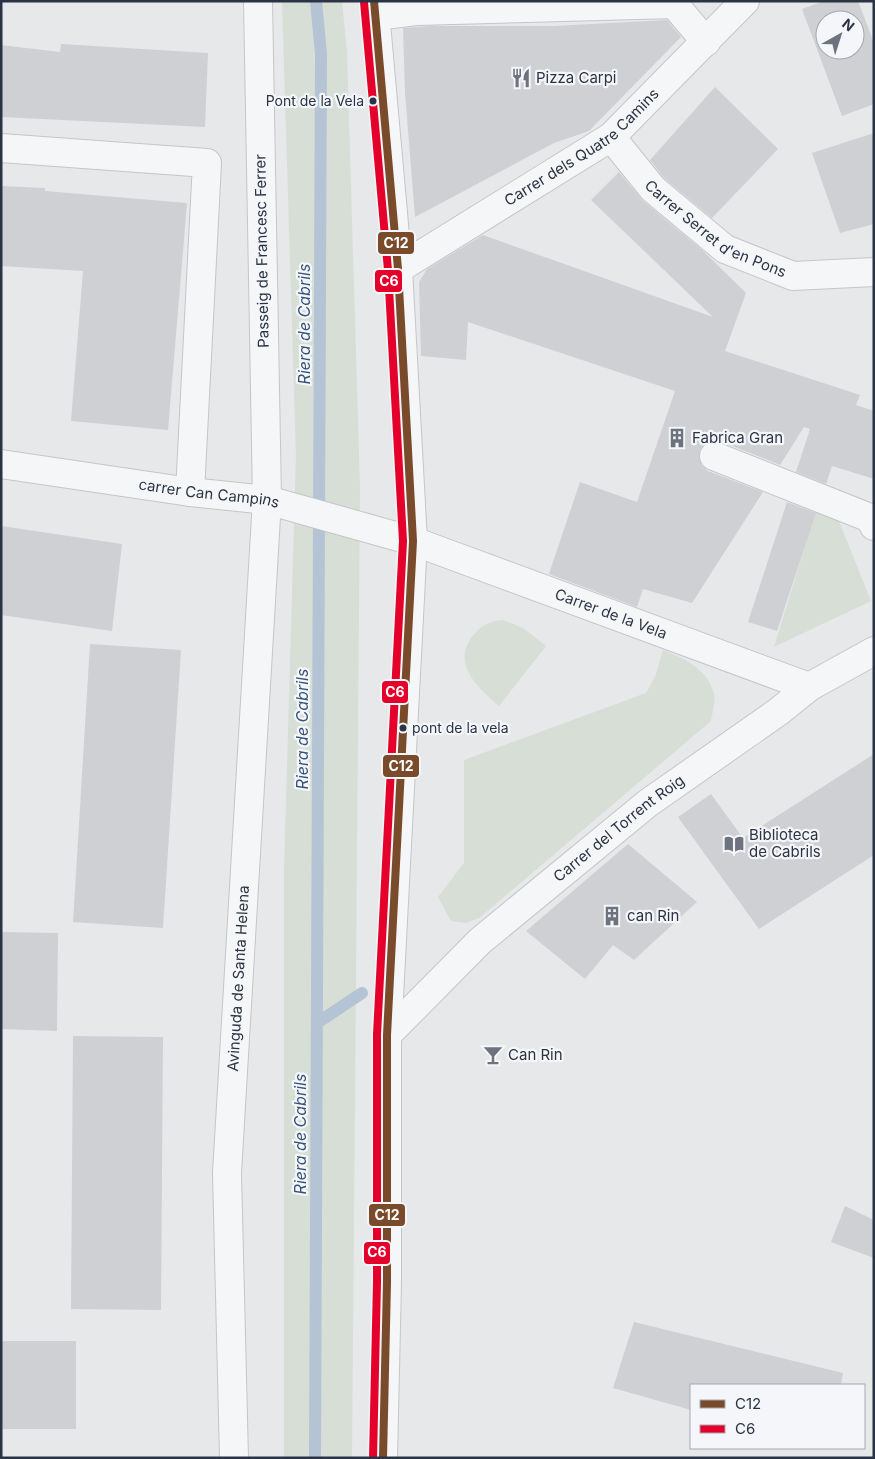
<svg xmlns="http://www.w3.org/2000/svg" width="875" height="1459" font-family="Inter,sans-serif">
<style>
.green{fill:#d6ded6}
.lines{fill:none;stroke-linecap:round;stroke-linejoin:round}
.stream{stroke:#b4c4d5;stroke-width:12}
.building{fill:#ced0d3;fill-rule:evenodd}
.minor-casing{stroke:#c4c6c8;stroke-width:30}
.minor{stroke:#f5f6f7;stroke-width:28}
.bus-1-casing{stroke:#f4f6f9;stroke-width:11}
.bus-2-casing{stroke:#f4f6f9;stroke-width:11}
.bus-1{stroke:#7a4b2a;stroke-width:8}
.bus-2{stroke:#e4002b;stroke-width:8}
.bus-dot{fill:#2b3445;stroke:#f4f6f9;stroke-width:2}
.labels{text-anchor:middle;stroke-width:4.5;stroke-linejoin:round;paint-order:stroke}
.bus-label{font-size:14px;fill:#2b3445;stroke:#f4f6f9;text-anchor:end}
.poi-label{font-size:15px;fill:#2b3445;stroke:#f4f6f9;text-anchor:start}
.street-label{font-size:15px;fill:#2b3445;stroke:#f4f6f9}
.water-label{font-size:16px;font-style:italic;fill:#34527a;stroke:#f4f6f9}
.line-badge{stroke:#f4f6f9;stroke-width:2}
.badge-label{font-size:14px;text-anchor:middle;font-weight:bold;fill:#fff}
</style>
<rect width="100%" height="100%" fill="#e6e8ea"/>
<path class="green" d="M282 1H342L347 53 360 487 352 1458H284V869L296 456Z
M816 511 839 521 871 601 774 647Z
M503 620 523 628 546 646 499 706C480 689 452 666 471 638 480 626 489 621 503 620Z
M663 650C685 659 707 668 714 694 716 701 712 713 711 721L479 918 466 923 451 921 438 897 464 863V760L646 693 655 677Z"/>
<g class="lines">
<path class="stream" d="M317 1023 362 993
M315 1458 321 54 316 1"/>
</g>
<path class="building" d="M824 1H858L874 43V104L842 116 802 9ZM825 20H855V50H825Z
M667 20 681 37 589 131 554 143 415 217 405 93 403 28 429 26H554Z
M61 44 208 53 205 127 1 117V45L60 52Z
M715 87 778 149 712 218 664 178 650 160Z
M874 133V224L840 233 812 153Z
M619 172 643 201 701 249 746 293 725 351 860 395 856 405 874 411V479L832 466 826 484 796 472 810 429 804 427 780 465 720 441H711L704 444 700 450 699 458 702 466 708 471 763 492 692 603 643 589 637 607 549 574 580 482 637 502 675 391 468 322 466 360 421 356 419 282 427 269 483 235 713 317 591 200Z
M1 186 45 188V191L187 203 168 430 71 421 83 271 1 266Z
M787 502 816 513 777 631 748 622Z
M1 526 122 544 112 631 1 615Z
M90 644 181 650 163 928 73 922Z
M874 754V855L759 929 678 817 711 794 743 838Z
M628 844 697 902 634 960 613 945 585 979 526 931Z
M1 932 58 933 57 1031 1 1029Z
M73 1036 163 1037 161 1310 71 1309Z
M845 1206 874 1220V1258L831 1242Z
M634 1322 843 1373 841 1385H691V1410L613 1388Z
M1 1341H76V1429H1Z"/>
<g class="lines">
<defs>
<g id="minor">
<path d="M374 1 398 269 413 541 387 1035V1282L383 1458"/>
<path d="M376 16 416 11 674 4 706 42"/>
<path id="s1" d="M611 137 653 189 725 249 793 276 874 272"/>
<path d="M1 148 207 163 190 492"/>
<path id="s2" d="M398 269 611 137 745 1"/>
<path d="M714 456 870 518 874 526"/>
<path id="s3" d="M1 464 190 492 267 500 413 541 809 687"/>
<path id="s4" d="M387 1035 480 941 648 803 778 712 809 687 874 651"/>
<path id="s5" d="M234 1458 227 1173 267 500 258 1"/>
</g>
</defs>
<use href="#minor" class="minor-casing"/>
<use href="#minor" class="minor"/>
<defs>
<path id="bus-1" d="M374 1 398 269 413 541 387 1035V1282L383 1458"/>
<path id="bus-2" d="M364 2 388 270 403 541 377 1034V1282L373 1458"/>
</defs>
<use href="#bus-1" class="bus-1-casing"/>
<use href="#bus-2" class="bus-2-casing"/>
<use href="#bus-1" class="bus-1"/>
<use href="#bus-2" class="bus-2"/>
</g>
<defs>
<symbol id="restaurant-bare" viewBox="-9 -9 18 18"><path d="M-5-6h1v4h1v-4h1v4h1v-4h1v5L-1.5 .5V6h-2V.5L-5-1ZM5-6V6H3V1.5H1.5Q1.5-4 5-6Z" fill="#6c737f" stroke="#f4f6f9" stroke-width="2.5" paint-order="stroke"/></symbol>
<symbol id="building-bare" viewBox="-9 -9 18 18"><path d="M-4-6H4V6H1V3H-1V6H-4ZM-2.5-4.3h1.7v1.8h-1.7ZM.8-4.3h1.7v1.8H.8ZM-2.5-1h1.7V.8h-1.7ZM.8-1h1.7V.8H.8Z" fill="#6c737f" stroke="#f4f6f9" stroke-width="2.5" paint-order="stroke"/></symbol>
<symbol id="library-bare" viewBox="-9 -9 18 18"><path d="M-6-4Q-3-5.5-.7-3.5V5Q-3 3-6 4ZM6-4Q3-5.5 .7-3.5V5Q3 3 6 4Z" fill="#6c737f" stroke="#f4f6f9" stroke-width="2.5" paint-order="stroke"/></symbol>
<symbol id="bar-bare" viewBox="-9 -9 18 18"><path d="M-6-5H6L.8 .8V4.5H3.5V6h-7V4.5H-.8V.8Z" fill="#6c737f" stroke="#f4f6f9" stroke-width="2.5" paint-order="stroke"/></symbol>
</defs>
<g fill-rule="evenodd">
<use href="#restaurant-bare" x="507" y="64" width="28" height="28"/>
<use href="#building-bare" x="663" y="424" width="28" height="28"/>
<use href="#library-bare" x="720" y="830" width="28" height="28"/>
<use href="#building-bare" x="598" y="902" width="28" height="28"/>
<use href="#bar-bare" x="479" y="1041" width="28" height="28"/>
</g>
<g class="bus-dot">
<circle cx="373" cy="101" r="4.5"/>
<circle cx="403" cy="728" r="4.5"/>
</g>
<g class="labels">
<g class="bus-label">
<text x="364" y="106">Pont de la Vela</text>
<text x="412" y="733" text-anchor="start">pont de la vela</text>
</g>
<g class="poi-label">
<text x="536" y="83">Pizza Carpi</text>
<text x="692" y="443">Fabrica Gran</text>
<text x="749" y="840">Biblioteca<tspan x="749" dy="17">de Cabrils</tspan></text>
<text x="627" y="921">can Rin</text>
<text x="508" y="1060">Can Rin</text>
</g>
<g class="street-label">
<text dy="5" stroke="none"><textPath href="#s2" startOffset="221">Carrer dels Quatre Camins</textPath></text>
<text dy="5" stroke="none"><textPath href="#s1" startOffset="142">Carrer Serret d'en Pons</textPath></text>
<text transform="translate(262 251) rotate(-91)" y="5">Passeig de Francesc Ferrer</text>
<text dy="5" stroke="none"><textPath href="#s3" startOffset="210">carrer Can Campins</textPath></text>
<text dy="5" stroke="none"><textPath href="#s3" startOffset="631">Carrer de la Vela</textPath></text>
<text dy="5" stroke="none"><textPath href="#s4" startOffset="311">Carrer del Torrent Roig</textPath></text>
<text dy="5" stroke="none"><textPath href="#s5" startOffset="480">Avinguda de Santa Helena</textPath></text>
</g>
<g class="water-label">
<text transform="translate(304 324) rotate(-90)" y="6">Riera de Cabrils</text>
<text transform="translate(302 729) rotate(-90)" y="6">Riera de Cabrils</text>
<text transform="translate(300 1134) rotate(-90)" y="6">Riera de Cabrils</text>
</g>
</g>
<g class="line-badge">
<rect x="377" y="231" width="38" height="24" rx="5" fill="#7a4b2a"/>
<rect x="374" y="269" width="29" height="24" rx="5" fill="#e4002b"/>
<rect x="381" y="680" width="28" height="24" rx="5" fill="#e4002b"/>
<rect x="382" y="754" width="38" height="24" rx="5" fill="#7a4b2a"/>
<rect x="368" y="1203" width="38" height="24" rx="5" fill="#7a4b2a"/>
<rect x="363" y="1241" width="28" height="24" rx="5" fill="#e4002b"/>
</g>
<g class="badge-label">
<text x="396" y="248">C12</text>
<text x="389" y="286">C6</text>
<text x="395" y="697">C6</text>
<text x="401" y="771">C12</text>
<text x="387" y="1220">C12</text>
<text x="377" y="1257">C6</text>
</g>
<rect width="875" height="1459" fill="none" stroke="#2b3445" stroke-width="5"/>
<rect x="690" y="1384" width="175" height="65" fill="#f4f6f9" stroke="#a4a8b1"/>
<rect x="700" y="1400" width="25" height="8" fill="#7a4b2a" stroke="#a4a8b1"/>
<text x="735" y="1409" font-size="15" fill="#2b3445">C12</text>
<rect x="700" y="1425" width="25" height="8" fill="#e4002b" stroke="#a4a8b1"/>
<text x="735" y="1434" font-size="15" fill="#2b3445">C6</text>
<g transform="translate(840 35) rotate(39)"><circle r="24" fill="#f4f6f9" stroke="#a4a8b1"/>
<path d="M0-4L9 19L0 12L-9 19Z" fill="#6c737f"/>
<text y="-8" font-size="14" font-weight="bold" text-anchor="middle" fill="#2b3445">N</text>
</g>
</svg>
